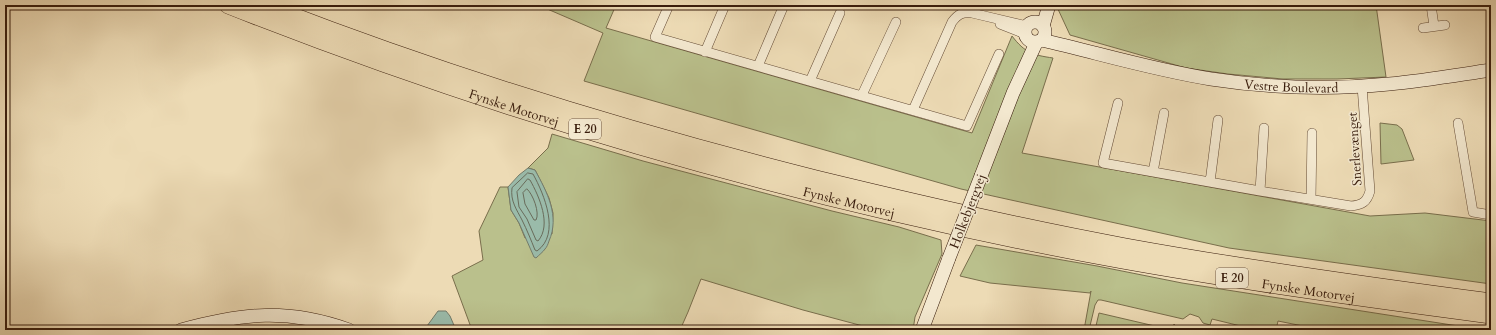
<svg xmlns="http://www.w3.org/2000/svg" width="1496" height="335" font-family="Cardo,serif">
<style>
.green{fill:#bac08c;stroke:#796e4c}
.water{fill:#9abbaa;stroke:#737b6b}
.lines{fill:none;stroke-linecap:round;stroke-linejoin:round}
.shore{stroke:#696c5b;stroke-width:1}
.street-casing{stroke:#654c36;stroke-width:10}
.secondary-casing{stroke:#381c0c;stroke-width:14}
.highway-casing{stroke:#381c0c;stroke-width:18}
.street{stroke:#f3e8cf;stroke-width:9}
.secondary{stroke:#f3e8cf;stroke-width:13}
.highway{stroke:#eddbb5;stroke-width:17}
.secondary-bridge-casing{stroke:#381c0c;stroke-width:14;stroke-linecap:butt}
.secondary-bridge{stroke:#f3e8cf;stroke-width:13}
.labels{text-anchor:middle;stroke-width:3;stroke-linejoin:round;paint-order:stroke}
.shield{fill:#f3e8cf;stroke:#705946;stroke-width:1}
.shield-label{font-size:12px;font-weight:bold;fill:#381c0c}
.street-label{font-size:13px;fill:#381c0c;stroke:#f3e8cf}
</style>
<rect width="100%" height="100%" fill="#eddbb5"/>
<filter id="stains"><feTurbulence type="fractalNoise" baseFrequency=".005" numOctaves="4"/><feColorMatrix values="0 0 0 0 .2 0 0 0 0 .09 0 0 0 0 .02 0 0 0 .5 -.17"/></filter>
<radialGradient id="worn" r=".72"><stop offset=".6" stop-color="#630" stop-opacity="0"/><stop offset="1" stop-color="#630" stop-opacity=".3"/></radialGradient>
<path class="green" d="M538 5H616L606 28 972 133 1012 36C1025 53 1033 55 1053 58L1022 153 1370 216 1425 213 1491 221V284L1229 248 961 189 584 81 603 33Z
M1058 5H1376L1386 77 1337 79H1283L1228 74 1186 68 1070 35 1057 7Z
M1380 123 1397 125 1402 129 1414 160 1381 164Z
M552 134 643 161 832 211 899 227 941 240 942 254 915 317 913 330H883L863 326 803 310 701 279 688 312 680 330H472L452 276 483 260 479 231 500 187H508L511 210 519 223 525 238 552 234 553 213 549 198 535 170 528 168 548 148Z
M976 245 1097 266 1182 283 1484 330H1323L1278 321 1276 330H1253V329L1212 319 1210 325 1203 323 1199 317 1190 314 1183 319 1101 300H1098L1095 305 1089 330H1084L1091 291 1090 293 990 283 960 276Z
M1099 313 1172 330 1174 324 1179 330H1095Z"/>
<path class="water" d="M528 168 535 170C547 192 560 216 549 241 548 244 547 247 545 249 543 252 539 255 536 258L534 257 519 223 511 210 508 187 519 175Z
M438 311H446L450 316 456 330H427V326Z"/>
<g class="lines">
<path class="shore" d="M528 173 533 174C544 194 561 234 537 251L535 250C531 240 527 230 522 220 517 210 510 201 512 188Z
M528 179 530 180C539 196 552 225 538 241L536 240 527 219 519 207 517 192Z
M527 189C533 194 540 213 536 220H534L525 204 523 193Z"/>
<defs>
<path id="street" d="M669 5 655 37 967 126 999 54
M1431 5 1434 26
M1000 24 1025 34
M1423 28 1445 25
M705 52 725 5
M758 66 784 5
M810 81 840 13
M862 95 896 22
M1118 103 1103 163 1260 191 1351 206C1362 205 1367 202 1370 191L1362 86
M913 110 952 22C958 14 962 12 972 13L1027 26
M1458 123 1473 212 1491 215
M1153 172 1164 113
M1210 182 1218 120
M1260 191 1264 128
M1311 199 1312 133"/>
<g id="secondary">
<circle cx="1035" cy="32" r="10"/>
<path d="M1043 26 1049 5"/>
<path id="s1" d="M1042 40C1098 53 1154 70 1211 79 1270 88 1330 90 1389 84 1423 81 1457 75 1491 70"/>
<path d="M981 176 1013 93 1036 43"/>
<path d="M181 330C243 313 287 308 349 330"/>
<path d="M922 330 949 258"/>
</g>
<g id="highway">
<path id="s2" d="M228 5C516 119 817 204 1122 260 1244 282 1368 299 1491 315"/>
<path d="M264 5C444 75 629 132 816 179 919 204 1022 228 1126 247 1247 269 1369 286 1491 302"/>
</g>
</defs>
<use href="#street" class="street-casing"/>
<use href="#secondary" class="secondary-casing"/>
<use href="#highway" class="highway-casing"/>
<use href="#street" class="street"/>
<use href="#secondary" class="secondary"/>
<use href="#highway" class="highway"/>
<defs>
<path id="secondary-bridge" d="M949 258 981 176"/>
</defs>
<use href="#secondary-bridge" class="secondary-bridge-casing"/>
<use href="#secondary-bridge" class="secondary-bridge"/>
</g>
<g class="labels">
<g class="shield">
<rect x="569" y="119" width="32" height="20" rx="3"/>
<rect x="1216" y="268" width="32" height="20" rx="3"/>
</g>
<g class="shield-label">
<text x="585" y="133">E 20</text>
<text x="1232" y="282">E 20</text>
</g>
<g class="street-label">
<text dy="5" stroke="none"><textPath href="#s1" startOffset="254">Vestre Boulevard</textPath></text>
<text dy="5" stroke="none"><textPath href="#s2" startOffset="304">Fynske Motorvej</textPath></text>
<text transform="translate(1354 149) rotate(-94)" y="5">Snerlevænget</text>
<text dy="5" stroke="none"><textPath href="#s2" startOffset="652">Fynske Motorvej</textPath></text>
<text transform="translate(967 211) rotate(-69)" y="5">Holkebjergvej</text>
<text dy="5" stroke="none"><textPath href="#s2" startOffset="1120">Fynske Motorvej</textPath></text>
</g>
</g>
<rect width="1496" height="335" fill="none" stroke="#eddbb5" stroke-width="20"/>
<rect x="6" y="6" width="1484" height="323" fill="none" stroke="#381c0c" stroke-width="2"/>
<rect x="10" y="10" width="1476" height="315" fill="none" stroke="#381c0c"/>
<rect width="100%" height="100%" filter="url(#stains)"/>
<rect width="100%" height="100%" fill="url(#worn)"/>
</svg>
